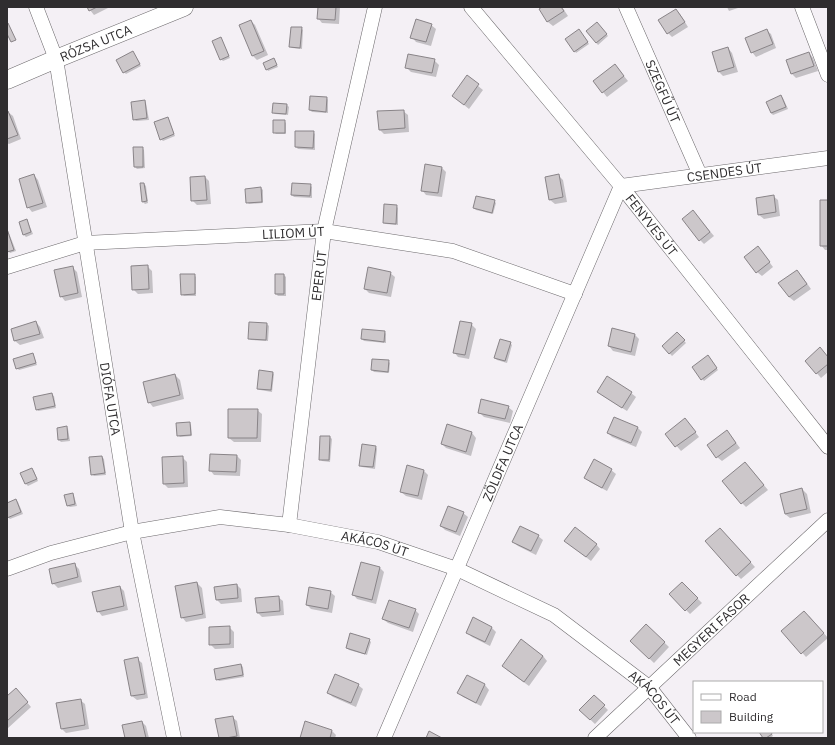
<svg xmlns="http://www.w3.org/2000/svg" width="835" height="745" font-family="'IBM Plex Sans',sans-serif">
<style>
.shadow{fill:#0003}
.building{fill:#ccc7ca;stroke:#898488}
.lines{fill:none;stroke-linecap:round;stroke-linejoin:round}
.minor-casing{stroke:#6d6a6d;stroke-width:15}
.tertiary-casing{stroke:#6d6a6d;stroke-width:19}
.minor{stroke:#fff;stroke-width:14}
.tertiary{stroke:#fff;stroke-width:18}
.labels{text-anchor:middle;stroke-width:3;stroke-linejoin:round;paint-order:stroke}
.street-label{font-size:13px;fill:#2f2d2f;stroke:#fff}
</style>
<rect width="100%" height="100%" fill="#f4f0f5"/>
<path class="shadow" d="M88 7H110L94 15 90 10Z
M319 7H340L339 24 322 23 318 18Z
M544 7H562L568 16 553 26 548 22 540 9Z
M727 7H741L729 11Z
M676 10 680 14 688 27 672 37 668 33Z
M251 21 255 25 268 55 257 60 252 55Z
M597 23 608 36 598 45 587 31Z
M431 25 436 29 431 46 416 42 412 37Z
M301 28 303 30 302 49 292 48 290 46Z
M579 30 589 44 576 53 575 51Z
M766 30 771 34 776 48 756 57 752 52Z
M222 40 230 58 223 61 221 59Z
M728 48 732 53 738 72 723 76 719 72 713 53Z
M133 52 141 66 126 74 124 72Z
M809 53 813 58 818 71 796 78 792 74Z
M274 59 278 67 268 71 267 69Z
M434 60 439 65 436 77 411 72 406 67Z
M619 70 628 81 607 97 594 81Z
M467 77 483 90 469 109 453 96Z
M781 96 783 98 788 109 773 115 771 113Z
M327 98 328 100V113L312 112 310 110Z
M145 101 146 103 149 120 136 121 134 119Z
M287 105 289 107 288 115 275 114 273 112Z
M403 111 408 115 409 132 384 134 379 129Z
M7 112H8L13 116 21 139 9 144 7 143Z
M168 118 169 120 175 136 163 141 161 139Z
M284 121 286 123V134H276L274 132Z
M296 132H313L315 134V150L298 149 296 147Z
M142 148 144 150 145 168 137 169 135 167Z
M442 168 446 172 442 197 426 195 422 190Z
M34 175 38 180 47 207 32 212 28 207Z
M558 175 563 180 567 202 555 204 550 200Z
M205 177 209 181 211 204 197 205 192 200Z
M144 184 146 186 148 203 145 204 143 202Z
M310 185 312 187V198L294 197 292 195Z
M261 188 263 190V203L249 204 247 202Z
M773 196 778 200 780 216 764 219 759 215Z
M494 201 496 203 493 214 476 210 474 208Z
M828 201V250H825L821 245Z
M396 206 398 208V225L386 224 384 223Z
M697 216 714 236 704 244 700 240Z
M27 220 28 222 33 234 26 237 24 235 20 223Z
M7 228 16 251 10 253 7 249Z
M762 252 773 267 762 276 757 272Z
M147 266 152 271 153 293 138 294 133 289Z
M72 267 77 272 82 297 65 301 61 296Z
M797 271 801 275 811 289 794 301 789 297 780 283Z
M390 273 395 277 391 297 369 293 365 289Z
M194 275 196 277V296H184L182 294Z
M284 275 286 277V296H278L276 294Z
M36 322 40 327 44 338 20 345 15 341 12 329Z
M267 324 269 326 268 341 251 340 249 338Z
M471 324 476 329 469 359 458 357 454 352Z
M385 332 386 334V343L364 341 362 339Z
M677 333 686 343 672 356 663 346Z
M635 335 639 339 635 356 613 351 609 346Z
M510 343 512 345 507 363 497 360 495 358Z
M33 354 34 356 37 365 19 370 17 368Z
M828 357V372L821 378 806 361Z
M709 359 718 370 704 381 702 379Z
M388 361 390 363 389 373 374 372 372 370Z
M272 372 274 374 272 392 260 390 258 389Z
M175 375 180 380 184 399 153 407 149 402Z
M598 392 631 393 636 397 627 411 603 396Z
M52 395 54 396 56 408 38 411 37 409Z
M508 407 513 411 510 423 484 417 479 412Z
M257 410 262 414 261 442H234L229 438Z
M615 418 638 428 642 432 636 447 612 437 608 433Z
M685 419 699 437 681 451 666 434Z
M189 423 191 425 192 436 180 437 178 435Z
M448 426 472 433 476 438 471 456 446 448 442 444Z
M66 427 68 429 70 441 61 442 59 440Z
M731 436 740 448 722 461 717 457Z
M330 437 332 439 330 462 322 461 320 459Z
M376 447 377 449 375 469 362 467 360 465Z
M237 456 241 460 240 476 214 475 210 470Z
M102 457 104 459 106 475 94 476 92 474Z
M182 457 187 462 188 487 168 488 164 484Z
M750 468 768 490 746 507 742 503Z
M32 469 34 471 38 481 28 486 26 484Z
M611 470 616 474 607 491 590 482 585 478Z
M424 471 428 475 422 500 406 496 401 492Z
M802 489 807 494 811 513 790 518 785 514Z
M72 494 74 496 77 506 70 507 68 506Z
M16 500 18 502 23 514 10 519 7 516V504Z
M463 513 468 517 460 536 445 530 441 526Z
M724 533 755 567 741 579 737 575Z
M538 536 543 540 536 555 518 546 513 542Z
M596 544 600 549 591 561 570 545Z
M362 563 380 568 384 572 376 604 357 599 353 594Z
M74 564 79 569 82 582 58 588 53 583Z
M197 583 202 588 206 618 186 622 182 617Z
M682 583 702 603 690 614 670 594Z
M237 585 241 589 242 602 221 604 217 600Z
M120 587 124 591 128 610 102 616 98 611Z
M330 592 335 596 332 613 311 609 307 605Z
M278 597 283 601 284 615 262 617 258 613Z
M415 610 419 614 413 632 388 623 383 619Z
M809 616 828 638 806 657 783 631Z
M646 625 669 647 654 663 631 641Z
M229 627 234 632V648L215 649 210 644Z
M492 628 496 632 490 646 472 637 467 632Z
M369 640 371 642 367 655 349 650 347 648Z
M521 640 543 656 547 661 529 686 507 670Z
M137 659 142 663 148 698 137 700 132 696Z
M241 665 243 667 244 677 219 681 217 679Z
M467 676 485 685 489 690 481 706 463 697 459 693Z
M358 685 363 689 356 707 333 697 328 693Z
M20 694 31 707 7 729V698Z
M594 696 608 710 595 724 580 710Z
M80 700 85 704 89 729 66 733 61 728Z
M232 717 237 721 240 738H220Z
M142 722 146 726 149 738H126Z
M332 731 336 735 335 738H301Z
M760 732H771L773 736 770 738H764Z"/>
<path class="building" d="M87 7H97L89 11Z
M318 7H336L335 20 317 19Z
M542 7H561L564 11 547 22 539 9Z
M676 9 685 22 667 34 658 20Z
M416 19 432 24 426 42 410 38Z
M251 20 264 51 252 56 239 25Z
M597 22 607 34 596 43 586 31Z
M8 23 16 40 11 42 7 34V24Z
M291 27H302L300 48 289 47Z
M579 29 588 42 574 52 565 39Z
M767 29 773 44 751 53 745 38Z
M221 37 229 56 220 60 212 41Z
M728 47 734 67 718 72 712 52Z
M133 51 140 64 123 73 116 60Z
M809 52 814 66 791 74 786 60Z
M408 54 435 59 432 73 405 68Z
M274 58 277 65 266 70 263 63Z
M615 64 624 76 602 93 593 81Z
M467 75 479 84 464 105 452 96Z
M781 95 786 107 771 113 766 102Z
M310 96 327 97 326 112 309 110Z
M145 100 147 118 133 120 131 102Z
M273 103 287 104 286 114 272 113Z
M404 110 405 128 379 130 377 111Z
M7 111H8L18 135 7 139Z
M168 117 174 134 160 140 154 122Z
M273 120H285V133H273Z
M295 131H314L313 148 295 147Z
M133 147H143V167H134Z
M425 164 442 167 438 193 421 191Z
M34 174 43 203 27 208 19 179Z
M559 174 563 197 549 200 545 177Z
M205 176 207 200 191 201 190 177Z
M140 183H144L147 201 142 202Z
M292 183 311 184 310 196 291 195Z
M261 187 262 202 246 203 245 189Z
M774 195 776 212 758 215 756 198Z
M476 196 495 200 492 213 473 208Z
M820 200H828V246H820Z
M384 204 397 205 396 224 383 223Z
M693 210 710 232 699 241 682 219Z
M27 219 31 232 23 235 19 222Z
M7 229 14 250 7 252Z
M758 246 770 262 756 273 744 257Z
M148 265 149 289 132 290 131 266Z
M73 266 78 293 60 297 54 270Z
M368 267 391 272 387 293 364 289Z
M797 270 807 284 789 297 778 283Z
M180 274H195V294L181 295Z
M275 274H284V294H275Z
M36 321 40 334 14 341 11 329Z
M460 321 472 323 465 355 453 353Z
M249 322 267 323 266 340 248 339Z
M612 328 635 334 631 352 608 346Z
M362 329 385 331 384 342 361 339Z
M677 332 685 340 669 354 662 346Z
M500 339 511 342 505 361 494 358Z
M820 347 828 357V364L816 374 805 361Z
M33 353 36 363 16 369 13 359Z
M708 355 717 368 701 380 692 367Z
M372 359 389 360 388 372 371 370Z
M259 370 273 372 271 390 257 389Z
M175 374 180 395 148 403 143 382Z
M607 376 632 392 622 408 597 392Z
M52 393 55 406 36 410 33 397Z
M481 399 509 406 505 419 478 413Z
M228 409H258L257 438H228Z
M614 417 638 427 631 443 607 433Z
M685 418 696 432 675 447 665 434Z
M190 422 191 435 177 436 176 423Z
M447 424 472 432 466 452 441 444Z
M67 426 68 439 58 440 57 428Z
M727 430 736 443 716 458 707 445Z
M320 436H330L329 460H319Z
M362 444 376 446 373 467 359 466Z
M210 454 237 455 236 472 209 471Z
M102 456 105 473 91 475 89 457Z
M183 456 184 483 163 484 162 457Z
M594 459 612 469 602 488 584 478Z
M745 462 764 485 741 504 722 481Z
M407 465 424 470 418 496 400 492Z
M32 468 37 479 25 484 20 473Z
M802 488 807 509 785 514 780 494Z
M73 493 75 504 67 506 64 495Z
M16 499 21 512 7 518V503Z
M448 506 464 512 456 532 440 526Z
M520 526 539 535 531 551 512 542Z
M575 527 597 544 586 557 564 541Z
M720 528 751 562 736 576 705 541Z
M361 562 380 567 372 600 352 595Z
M75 563 78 577 52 584 49 569Z
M197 582 203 614 181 618 175 586Z
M682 582 698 598 685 611 669 594Z
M237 584 238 598 216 600 214 587Z
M120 586 124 606 97 612 92 592Z
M309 587 331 591 328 609 306 605Z
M279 596 280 611 257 613 255 598Z
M389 600 416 609 409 628 382 619Z
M804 611 824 633 801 654 781 631Z
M473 617 492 627 485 642 466 633Z
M646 624 665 642 649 659 630 641Z
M230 626V644L209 645V627Z
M350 633 370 639 365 654 346 648Z
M521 639 543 656 524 682 502 666Z
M138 657 145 694 131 696 124 660Z
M241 664 243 675 216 680 214 669Z
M335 674 359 684 351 703 327 693Z
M467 675 485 684 476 703 457 693Z
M16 688 28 702 7 721V696Z
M594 695 605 705 590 720 579 710Z
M81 699 85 725 61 729 56 703Z
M233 716 237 736 226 738H219L215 719Z
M142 721 146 738H125L122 725Z
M305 721 332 730 330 738H300Z
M429 731 442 738H426Z
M759 732H771L772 734 766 738H763Z"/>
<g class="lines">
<defs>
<g id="minor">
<path id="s1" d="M36 7 56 59 132 532 174 738"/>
<path id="s2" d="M471 7 621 186 828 447"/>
<path id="s3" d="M626 7 700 175"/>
<path d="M802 7 828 75"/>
<path id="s4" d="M7 267 85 243 324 231 453 251 575 294"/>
<path id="s5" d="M289 525 324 231 375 7"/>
<path id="s6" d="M7 569 51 553 132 532 220 517 289 525 378 542 457 569 554 615 649 687 689 738"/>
<path id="s7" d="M384 738 621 186 828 158"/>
<path id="s8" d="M595 738 828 520"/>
</g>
<g id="tertiary">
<path id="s9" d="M7 80 56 59 184 7"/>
</g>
</defs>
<use href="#minor" class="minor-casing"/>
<use href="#tertiary" class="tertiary-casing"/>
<use href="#minor" class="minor"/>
<use href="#tertiary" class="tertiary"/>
</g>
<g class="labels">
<g class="street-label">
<text dy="5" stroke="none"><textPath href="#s9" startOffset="96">RÓZSA UTCA</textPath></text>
<text dy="5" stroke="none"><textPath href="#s3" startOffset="92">SZEGFŰ ÚT</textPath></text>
<text dy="5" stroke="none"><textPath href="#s7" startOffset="705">CSENDES ÚT</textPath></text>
<text dy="5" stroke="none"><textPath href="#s2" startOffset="283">FENYVES ÚT</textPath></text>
<text dy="5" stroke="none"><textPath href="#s4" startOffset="290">LILIOM ÚT</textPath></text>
<text dy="5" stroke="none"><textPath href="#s5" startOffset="251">EPER ÚT</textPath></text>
<text dy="5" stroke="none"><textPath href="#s1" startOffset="400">DIÓFA UTCA</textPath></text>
<text dy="5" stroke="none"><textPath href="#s7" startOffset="300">ZÖLDFA UTCA</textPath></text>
<text dy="5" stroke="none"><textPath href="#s6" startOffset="377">AKÁCOS ÚT</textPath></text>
<text dy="5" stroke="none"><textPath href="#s8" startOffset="159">MEGYERI FASOR</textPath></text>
<text dy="5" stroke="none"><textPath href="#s6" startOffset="701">AKÁCOS ÚT</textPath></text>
</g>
</g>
<rect width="835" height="745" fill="none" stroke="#2f2d2f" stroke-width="16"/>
<rect x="693" y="681" width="130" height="52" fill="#ffffff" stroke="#acabac"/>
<rect x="701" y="694" width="20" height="6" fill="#ffffff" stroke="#acabac"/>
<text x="729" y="701" font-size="12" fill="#2f2d2f">Road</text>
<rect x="701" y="711" width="20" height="12" fill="#ccc7ca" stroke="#acabac"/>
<text x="729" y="721" font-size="12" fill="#2f2d2f">Building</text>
</svg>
